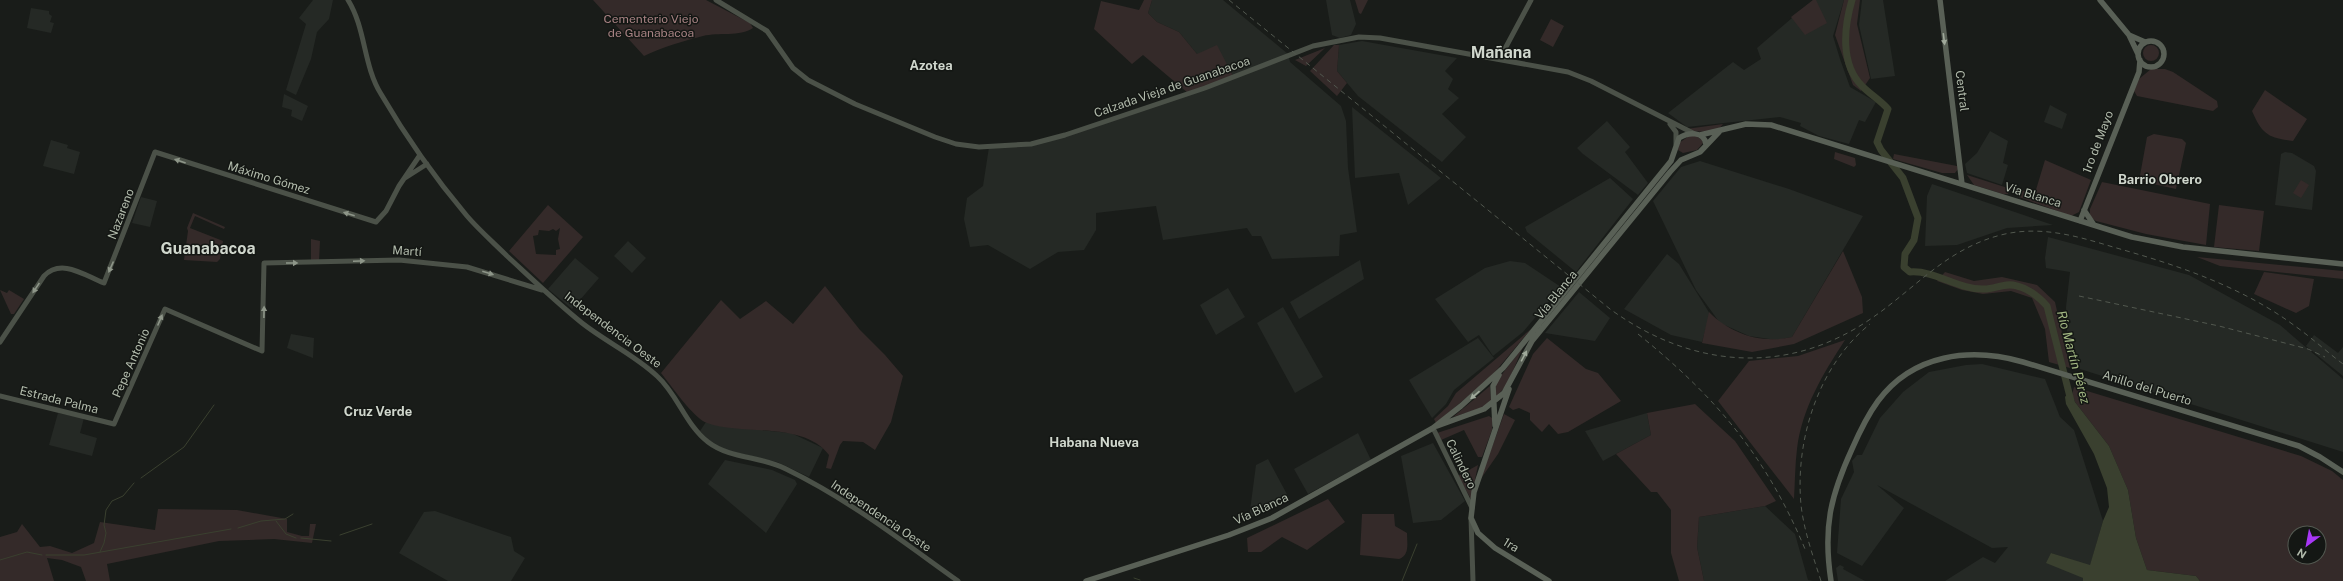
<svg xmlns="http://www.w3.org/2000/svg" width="2343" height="581" font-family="'Public Sans',sans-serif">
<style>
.built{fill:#252925}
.green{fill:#342a29;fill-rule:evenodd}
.water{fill:#3a402f}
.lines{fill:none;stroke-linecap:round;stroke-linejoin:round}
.stream{stroke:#3a402f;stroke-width:1}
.river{stroke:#3a402f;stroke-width:7}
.secondary{stroke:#4b5148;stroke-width:5}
.primary{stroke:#596056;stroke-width:5.5}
.rail{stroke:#52584f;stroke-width:1;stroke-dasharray:5 4;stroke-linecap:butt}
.oneway{fill:#a0a99b}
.oneway2{fill:#8e9689}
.labels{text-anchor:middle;stroke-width:3;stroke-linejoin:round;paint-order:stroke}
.park-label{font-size:12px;fill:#a78283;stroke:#141714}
.street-label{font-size:12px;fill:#b2bbac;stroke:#141714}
.neighbourhood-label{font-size:13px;font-weight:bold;fill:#d0d7cd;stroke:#141714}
.water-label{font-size:13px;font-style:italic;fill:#a2b782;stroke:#141714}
.district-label{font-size:16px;font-weight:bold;fill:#d0d7cd;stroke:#141714}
</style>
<rect width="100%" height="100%" fill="#191c19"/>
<path class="built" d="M313 0H333L329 19 317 32 311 59 296 95 286 90 306 24 299 18Z
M1152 0H1223L1288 54 1290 62 1341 106 1346 121 1348 168 1357 232 1340 235 1339 256 1272 259 1261 236H1252L1247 228 1163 240 1156 206 1096 213V230L1084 250 1058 252 1030 269 988 245 970 247 964 219 967 198 983 186 989 147 1031 144 1188 93 1233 75 1197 54 1179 32 1157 22 1148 13Z
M1326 0H1350L1356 24 1351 35 1340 38 1332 35Z
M1813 0H1844L1833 36 1840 59 1850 87 1876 102 1865 122 1859 120 1849 144 1819 136 1800 126 1801 123 1780 117 1687 127 1668 113 1733 62 1744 70 1761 59 1757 48Z
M1862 0H1883L1895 76 1871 79 1859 25Z
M31 8 49 11V14L52 16 50 22 54 23 51 33 27 28Z
M1362 41 1457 58 1445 71 1453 79 1448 89 1459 98 1442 114 1466 137 1442 162 1358 96 1337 71 1339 45Z
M284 94 308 106 302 121 291 116 292 110 282 107Z
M2050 105 2067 114 2062 129 2044 122Z
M1352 107 1441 178 1408 205 1399 173 1355 178Z
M1607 121 1630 147 1625 152 1648 183 1638 195 1583 154 1577 148Z
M1990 131 2008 141 2003 163 2008 165 2002 185 1967 173 1965 164 1977 153Z
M51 140 68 145 67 148 80 152 74 174 43 166Z
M2285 152 2292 153 2314 166 2316 171 2312 210 2275 205 2281 154Z
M1700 161 1789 189 1863 216 1792 337 1776 340 1749 336 1720 323 1696 290 1653 201 1681 167Z
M1610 178 1633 199 1576 272 1527 232 1525 227Z
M1932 184 2053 225 2007 228 1957 245 1925 246 1927 196Z
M141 197 157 201 150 227 132 223Z
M2048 237 2189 275 2280 325 2343 379V452L2080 369 2071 358 2067 335 2066 307 2070 272 2046 268 2045 258Z
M628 241 646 258 632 273 614 256Z
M1667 254 1679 264 1710 314 1702 342 1671 335 1624 309Z
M575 258 599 278 572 309 548 289Z
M1360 260 1364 279 1299 319 1290 302Z
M1510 261 1525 263 1561 287 1523 332 1493 356 1479 335 1468 342 1435 299 1485 268Z
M1228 288 1245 317 1216 335 1200 305Z
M1579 292 1610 318 1595 341 1545 333Z
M1283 307 1323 377 1295 393 1257 323Z
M291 334 314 338 313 358 287 348Z
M2314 335 2338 353 2343 347V376L2306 346Z
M1478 338 1494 358 1454 390 1446 404 1432 418 1409 380Z
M1982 364 2045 379 2060 417 2074 430 2103 521 2090 566 2051 553 2083 578V581H1945L1983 557 1995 563 2008 547 1992 548 1877 485 1904 508 1862 566 1837 553 1841 499 1854 472 1852 461 1857 455H1862L1880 418 1903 392 1929 372 1966 365Z
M58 413 84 418 80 433 97 438 92 456 49 445Z
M1647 413 1651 435 1603 461 1585 431Z
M706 422 730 427 791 433 823 448 809 477 777 462 726 450 710 441 700 431Z
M1358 433 1371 460 1308 494 1294 469Z
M1433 443 1465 501 1441 520 1413 523 1401 456Z
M1268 459 1289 498 1249 518 1256 465Z
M725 460 772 470 795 480 797 484 766 533 708 484Z
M1765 506 1795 534 1808 580 1813 581H1704L1697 547 1699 517Z
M435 511 511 537 514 551 525 558 511 581H448L399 553 424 512Z
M1840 565 1844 567 1843 569 1865 581H1838L1836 568Z"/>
<path class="green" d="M593 0H706L750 23 753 28C740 37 718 32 703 36 683 41 663 47 644 56Z
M1144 0H1152L1148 13 1157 22 1179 32 1197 54 1217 45 1233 76 1188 93 1143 55 1132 64 1094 29 1101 1 1139 10Z
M1355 0H1368L1361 14 1359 13Z
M1813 0H1816L1827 23 1805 35 1791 17Z
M1844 0H1860L1857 24 1870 78 1861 91 1853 85 1835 35Z
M1551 19 1564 26 1553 47 1540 40Z
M2143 53a8 8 0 1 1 16 0a8 8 0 1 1-16 0Z
M1334 45H1339L1337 71 1347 83 1337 96 1310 71Z
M1325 48 1306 66 1295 60Z
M2151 69H2165L2173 72 2217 101 2218 107 2213 111 2137 96 2134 91 2139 79Z
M2265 90 2307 119 2293 141C2268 138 2262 134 2252 111Z
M1723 124C1716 135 1697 132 1686 129Z
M2154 134 2182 139 2186 143 2176 189 2139 181 2147 137Z
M1689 136H1696L1702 140 1703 143 1697 150 1683 153 1678 150 1679 143Z
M1835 152 1855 158 1856 165 1854 167 1834 159Z
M1894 154 1957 166 1958 169 1955 173H1942L1893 159Z
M2045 160 2091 180 2079 212 2071 216 2019 197 2020 190 2035 193Z
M1967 175 2011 189 2008 194H2003L1974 185Z
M2301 180 2309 185 2301 198 2293 193Z
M2102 182 2210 204 2206 245 2146 234 2096 221 2090 217V209Z
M548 205 583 237 543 283 509 251ZM560 228 558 239 560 249 556 250V255L536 254 533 236 538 235 539 230 549 231 553 229 556 231Z
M2219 205 2264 211 2259 251 2214 247Z
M193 213 225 227 224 229 195 216 190 228 223 241 220 259 217 262 184 260 188 231 187 228Z
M311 239 320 241 319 261H311Z
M1843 251 1862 297 1863 313 1794 344 1752 352 1702 343 1709 312C1731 334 1761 344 1792 337Z
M2197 257 2343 271V279L2220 266Z
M1945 272 1974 281 2002 277 2037 285 2055 302 2070 368 2049 362 2045 329 2032 298 2011 291 1983 294 1962 290 1937 281Z
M2264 272 2314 279 2309 306 2296 313 2254 294Z
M825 286 860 330 885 355 903 376 891 422 875 450 863 442 843 441 840 445 831 469 826 468 829 455C803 421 744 436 707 423 693 418 671 385 661 373L721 300 740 319 766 301 793 324Z
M0 290 7 293 9 290 24 299 14 314H11Z
M1532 328 1489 379 1436 423 1434 419 1448 406 1456 393Z
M1547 338 1586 369 1598 373 1621 401 1568 432 1558 434 1549 424 1542 432 1530 420V413L1519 408 1513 410 1509 407 1533 354Z
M1845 340C1823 374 1802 408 1797 449 1795 465 1795 482 1794 499L1718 401 1749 361 1798 356Z
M1523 347 1507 385 1495 398 1496 382Z
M1490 386 1491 401 1482 408 1453 417Z
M2074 387 2301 456 2332 471 2343 480V581H2200L2196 576 2147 570 2136 538 2128 490 2121 474 2109 446 2075 402 2072 395ZM2295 533H2319V557H2295Z
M1695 404 1735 441 1776 501 1765 506 1699 517 1697 547 1704 581H1679L1671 553V510L1657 492H1651L1616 454 1651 435 1647 413Z
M1504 414 1515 420 1498 454 1480 480Z
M1489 416 1492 418V430L1482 457H1478L1464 430 1441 440 1437 433Z
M1478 465 1471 499 1458 476Z
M1328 499 1345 522 1307 550 1282 537 1261 552H1248L1247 538Z
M158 509 237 510 287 519V532L302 536H309L310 524H316L312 543 274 539 219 541 107 564 110 581H86L81 567 62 560 47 558 54 581H0V537L17 532 22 524 40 547 50 546 72 553 94 543 100 522 155 530Z
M1362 514H1394L1395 526 1407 533C1407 543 1410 555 1399 559L1360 555Z"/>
<path class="water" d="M2068 393 2109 446 2128 490 2136 538 2147 570 2196 576 2200 581H2083V578L2046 563 2051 553 2090 565 2103 521 2109 507 2107 488 2094 454 2066 404 2065 397Z"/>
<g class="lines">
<path class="stream" d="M141 478 184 447 214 405
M276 521 286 534 296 538
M238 528 261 521 285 519 293 514
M340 535 372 524
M301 538 331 541
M100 552 104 543 106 533 104 525 106 510 112 501 123 496 134 483
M46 555H84L231 529
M0 560 27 552 42 555
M1134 578 1140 580
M1402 581 1417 544"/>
<path class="river" d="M1852 0C1844 27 1840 64 1862 86 1871 95 1880 100 1888 109L1877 142 1881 150 1903 178 1918 218 1914 240 1905 254 1904 267 1910 272C1935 270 1959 290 1984 289 1996 289 2005 282 2017 286 2030 289 2039 297 2047 306L2071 401"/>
<path class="secondary" d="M348 0C366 29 363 65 381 94 406 137 435 178 467 216 479 230 494 243 507 256 532 279 556 302 582 323 606 342 635 355 657 376 678 395 685 424 708 442 730 459 761 456 786 469 848 499 902 541 958 581
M716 0 767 31 793 68 808 80 855 104 935 137 956 144 979 147 1031 144 1065 135 1205 88 1313 46 1359 37 1380 38 1568 72 1591 81 1693 133
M1500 58 1531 0
M1670 124 1676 132V144
M405 178 427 164
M0 342 44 276C61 258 84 275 104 283L155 152 376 222 386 211 399 186 420 155
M0 396 114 424 165 309 262 351 264 263 399 260 467 267 542 290
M1433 428 1472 508
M1471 518 1473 581"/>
<path class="primary" d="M1940 0 1962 184
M2100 0 2129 35 2138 54
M2129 35 2145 42
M2138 54a13 13 0 1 1 26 0a13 13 0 1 1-26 0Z
M1700 135 1746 124 1771 125 2132 237 2183 247 2343 264
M2084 210 2094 225
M2080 221 2139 72 2140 60
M1509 389 1474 492 1471 518 1478 533 1495 548 1549 581
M1495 425 1493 386 1499 375
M1437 426 1484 409 1504 393 1532 341 1670 172 1681 160 1700 152 1719 132
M1086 581 1229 535 1272 518 1433 428 1461 406 1503 368 1671 161 1679 138C1688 132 1704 131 1706 144
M1831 581C1823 528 1830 497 1852 449 1859 433 1867 416 1878 401 1913 354 1970 347 2023 362L2299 446 2320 457 2343 472"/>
<path class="rail" d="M1229 0 1610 309C1691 368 1787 377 1872 318 1917 287 1948 247 2005 234 2042 226 2077 236 2113 247 2177 265 2241 286 2295 326 2312 338 2327 352 2343 364
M2079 296 2219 326 2308 349 2325 357
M1638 334C1716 397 1766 456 1805 549
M1821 581C1813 556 1804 531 1801 505 1795 440 1818 366 1870 324"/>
</g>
<defs><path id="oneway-solid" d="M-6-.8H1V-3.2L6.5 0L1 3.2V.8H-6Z"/></defs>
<g class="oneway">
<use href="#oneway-solid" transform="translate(1944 39) rotate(83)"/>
<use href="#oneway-solid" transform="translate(1524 356) rotate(-62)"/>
<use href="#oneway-solid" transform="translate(1475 395) rotate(139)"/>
</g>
<g class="oneway2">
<use href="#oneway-solid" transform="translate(180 161) rotate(-161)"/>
<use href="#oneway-solid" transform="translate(349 214) rotate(-162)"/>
<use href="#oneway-solid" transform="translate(359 261) rotate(-2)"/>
<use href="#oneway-solid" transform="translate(292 263)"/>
<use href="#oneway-solid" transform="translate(111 267) rotate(114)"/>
<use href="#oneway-solid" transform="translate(488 273) rotate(17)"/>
<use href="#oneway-solid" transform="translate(36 288) rotate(124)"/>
<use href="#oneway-solid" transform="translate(264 312) rotate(-89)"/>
<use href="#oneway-solid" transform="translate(160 320) rotate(-67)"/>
</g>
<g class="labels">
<g class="park-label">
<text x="651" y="23">Cementerio Viejo<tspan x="651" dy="14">de Guanabacoa</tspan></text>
</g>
<g class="street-label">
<text transform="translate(1172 87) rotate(-19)" y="4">Calzada Vieja de Guanabacoa</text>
<text transform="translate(1962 91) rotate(83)" y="4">Central</text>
<text transform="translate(2098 142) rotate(-69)" y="4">1ro de Mayo</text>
<text transform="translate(269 178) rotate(17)" y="4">Máximo Gómez</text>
<text transform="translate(2033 195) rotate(17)" y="4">Vía Blanca</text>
<text transform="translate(121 214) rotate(-69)" y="4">Nazareno</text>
<text transform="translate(407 251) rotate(4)" y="4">Martí</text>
<text transform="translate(1556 295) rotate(-51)" y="4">Vía Blanca</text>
<text transform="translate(613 330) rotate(37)" y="4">Independencia Oeste</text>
<text transform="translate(131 363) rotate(-66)" y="4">Pepe Antonio</text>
<text transform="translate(2147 388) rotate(17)" y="4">Anillo del Puerto</text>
<text transform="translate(59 400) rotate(14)" y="4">Estrada Palma</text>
<text transform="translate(1461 464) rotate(64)" y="4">Calindero</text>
<text transform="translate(1261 509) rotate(-25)" y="4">Vía Blanca</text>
<text transform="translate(881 516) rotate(34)" y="4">Independencia Oeste</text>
<text transform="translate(1511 545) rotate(32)" y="4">1ra</text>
</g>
<g class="neighbourhood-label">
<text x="931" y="70">Azotea</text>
<text x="2160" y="184">Barrio Obrero</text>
<text x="378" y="416">Cruz Verde</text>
<text x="1094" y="447">Habana Nueva</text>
</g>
<g class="water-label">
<text transform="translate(2074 357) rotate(75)" y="5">Río Martín Pérez</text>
</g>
<g class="district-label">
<text x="1501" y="58">Mañana</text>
<text x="208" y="254">Guanabacoa</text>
</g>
</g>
<g transform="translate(2307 545) rotate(212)"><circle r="19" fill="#141714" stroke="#535951"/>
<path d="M0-3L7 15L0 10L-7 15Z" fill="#a837f6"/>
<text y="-6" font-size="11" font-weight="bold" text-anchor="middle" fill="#b2bbac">N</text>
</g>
</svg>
